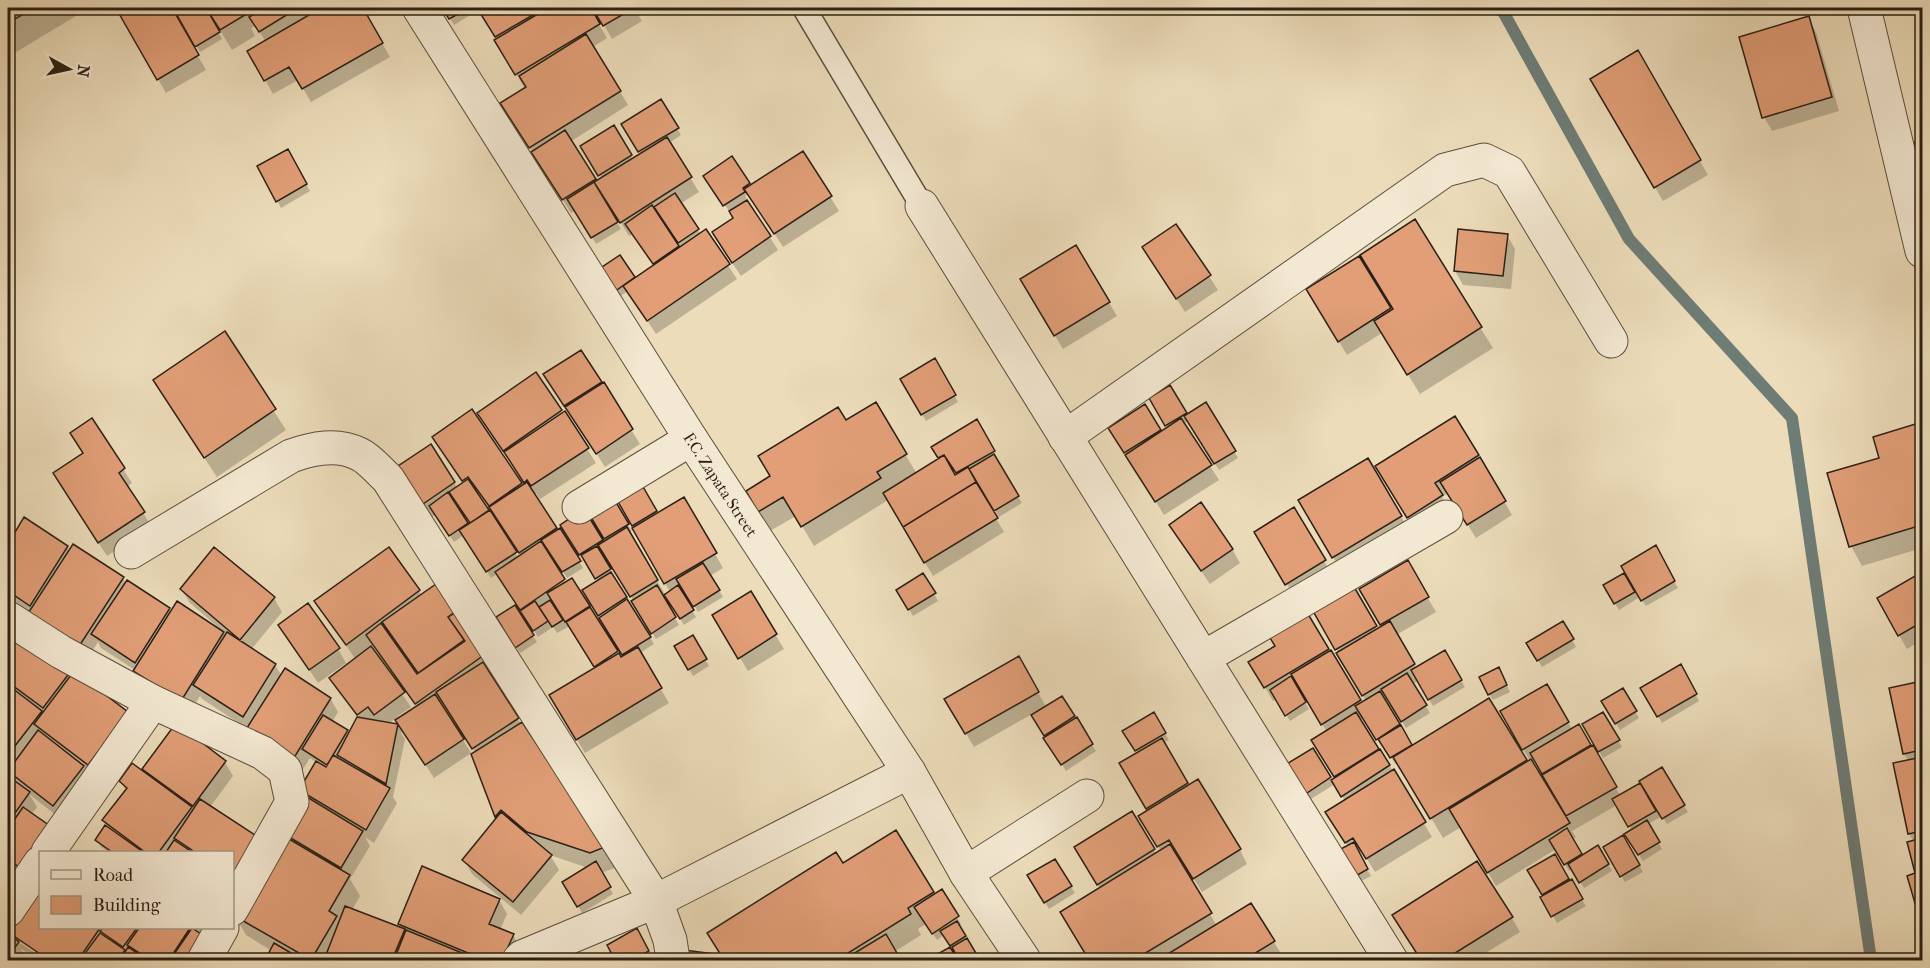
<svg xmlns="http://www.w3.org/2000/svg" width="1930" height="968" font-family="'IM FELL French Canon',serif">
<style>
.shadow{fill:#0003;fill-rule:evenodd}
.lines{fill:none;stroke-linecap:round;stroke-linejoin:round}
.stream{stroke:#6e7c76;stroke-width:12}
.building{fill:#e19e77;stroke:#2b2015;stroke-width:1.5}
.service-casing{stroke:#5b4f3e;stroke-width:25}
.minor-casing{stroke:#5b4f3e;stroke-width:35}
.service{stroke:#f3e8d2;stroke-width:22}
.minor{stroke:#f3e8d2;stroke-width:33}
.labels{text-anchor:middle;stroke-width:4.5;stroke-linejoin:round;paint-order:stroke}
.street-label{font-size:16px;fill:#2b2015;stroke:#f3e8d2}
</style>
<rect width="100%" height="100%" fill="#ecdcba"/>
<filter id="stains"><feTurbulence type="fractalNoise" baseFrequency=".00333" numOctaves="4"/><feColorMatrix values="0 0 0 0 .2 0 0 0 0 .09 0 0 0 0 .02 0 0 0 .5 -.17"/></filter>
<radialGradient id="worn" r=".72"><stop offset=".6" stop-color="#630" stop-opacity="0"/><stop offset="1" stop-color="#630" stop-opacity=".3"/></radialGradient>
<path class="shadow" d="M8 8H89L8 57Z
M124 8H170L206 70 166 93 119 11Z
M174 8H204L222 39 200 52Z
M207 8H362L390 57 311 102 298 80 273 94 249 51 266 42 256 26 251 28 255 36 232 50Z
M444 8H474L477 11 454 25Z
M478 8H589L607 38 593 47 628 105 570 142 596 183 602 179 582 146 614 127 633 160 641 155 623 125 661 101 681 135 669 143 699 192 680 204 701 235 705 231 737 279 656 334 628 291 619 297 605 276 620 257 635 280 655 266 633 234 629 236 603 193 600 195 621 229 596 244 576 210 571 213 510 117 525 89Z
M594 8H634L642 21 612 39Z
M1808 18 1816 32 1839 111 1772 131 1764 117Z
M1637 52 1708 175 1663 201 1592 79Z
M287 151 310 191 281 208 259 167Z
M803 153 839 211 783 247 749 193 745 196 747 199 746 200 778 250 741 276 721 246 734 218 709 183 731 159 750 186Z
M1414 222 1493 348 1420 394 1382 333 1347 355 1308 289 1358 258 1391 312 1395 310Z
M1176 226 1218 290 1185 312 1152 261Z
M1507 235 1515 249 1511 289 1463 285 1455 271Z
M1076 247 1117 316 1063 349 1022 280Z
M224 333 286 430 217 477 166 400Z
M580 352 602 385 603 384 640 444 605 467 545 374Z
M935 361 958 402 926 421 902 379Z
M535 374 563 415 564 413 596 463 540 499 536 493 534 496 557 532 560 530 583 568 567 578 550 551 547 554 566 584 572 580 616 650 618 649 584 591 598 582 562 525 584 511 601 536 603 534 610 496 632 531 628 533 665 594 662 596 679 625 656 639 603 549 599 551 654 644 640 653 669 703 585 753 551 696 596 668 570 626 557 633 553 627 538 637 498 573 491 578 464 535 454 542 436 514 429 519 405 483 454 482 457 488 464 483 442 452 472 412 522 487 526 485 487 427ZM477 490 521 556 518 558 475 492ZM456 500 472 524 468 526 453 503Z
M1169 388 1187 416 1205 405 1238 458 1219 470 1188 421 1183 424 1219 480 1164 515 1110 428 1145 407 1161 433 1168 428 1151 399Z
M875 404 917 474 940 460 933 447 976 421 997 458 995 459 1022 503 999 517 973 472 970 474 1004 532 933 576 888 500 814 546 796 516 770 531 748 492 772 477 845 422ZM949 460 958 475 955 477 946 462Z
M92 420 132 483 127 487 152 527 107 556 63 487 85 454Z
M1922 424V548L1862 566 1851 546 1880 459 1874 438Z
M1478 455 1512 515 1476 538 1448 493 1442 497 1449 510 1416 531 1385 481Z
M1368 460 1409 530 1341 571 1300 500Z
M642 487 658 515 684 499 723 568 710 576 723 597 698 612 685 590 681 593 696 617 684 625 666 595 670 592 619 501Z
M1294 509 1332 575 1295 598 1256 532Z
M25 519 67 547 70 552 123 578 126 584 169 609 171 613 218 629 219 628 190 603 181 589 274 598 282 612 251 650 275 665 282 676 330 698 338 712 332 722 347 731 349 736 358 718 331 679 356 660 316 602 389 549 422 596 436 586 497 665 487 672 615 868 601 873 613 894 582 913 564 882 588 868 550 855 559 870 521 915 472 874 464 860 498 819 473 755 476 753 444 703 441 705 471 753 434 778 404 731 401 733 405 739 393 797 397 803 374 843 365 837 370 846 350 879 360 896 352 910 403 930 400 924 499 900 507 914 500 930 513 935 521 949 516 960H266L272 951 246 935 234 914 232 852H109L101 847 97 840 110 831 104 820 126 791 121 781 142 772 176 725 225 762 233 776 210 807 259 840 286 834 301 790 317 763 310 758 300 774 248 729 202 699 200 696 189 714 143 685 135 670 101 648 98 642 84 664 30 613 8 599V547ZM464 637 467 641 437 662 436 660ZM372 645 417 707 399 719 397 717 411 707 369 647ZM396 718 401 726 388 724Z
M1179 539 1232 549 1240 563 1210 584Z
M1655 548 1678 588 1646 606 1640 597 1619 610 1605 586 1626 573Z
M1407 562 1436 612 1396 635 1416 668 1444 652 1465 687 1433 706 1418 681 1413 684 1430 713 1406 728 1388 699 1384 701 1412 747 1489 700 1527 763 1530 761 1502 712 1546 686 1572 729 1578 726 1620 795 1662 769 1688 812 1667 824 1662 816 1648 824 1662 849 1643 861 1626 834 1632 831 1617 805 1572 831 1576 837 1572 840 1582 857 1598 847 1612 871 1584 888 1572 869 1569 871 1556 849 1496 886 1461 827 1443 838 1398 762 1395 764 1383 744 1381 745 1364 717 1359 720 1393 771 1432 837 1375 872 1362 851 1358 853 1371 876 1354 885 1348 847 1328 812 1345 801 1335 784 1303 804 1312 750 1331 781 1336 778 1321 754 1327 732 1299 686 1296 688 1309 709 1290 721 1277 699 1273 701 1250 662 1277 647 1305 611 1361 704 1366 701 1311 605 1349 582 1377 630 1383 627 1361 589ZM1536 760 1559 803 1557 805 1532 763Z
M1922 574V640L1907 649 1879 599Z
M923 575 938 601 913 616 898 590Z
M750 593 784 649 748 671 714 615Z
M514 607 537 642 520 653 498 618Z
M1563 623 1576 647 1542 667 1528 643Z
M280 626 338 649 346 663 318 683Z
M14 630 127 713 97 778 84 768 91 781 61 819 29 794 37 807 31 815V883L8 866V639Z
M692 637 709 666 693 676 676 646Z
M1018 658 1047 708 1062 698 1096 751 1066 771 1032 714 974 747 946 700Z
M1680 666 1699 701 1662 723 1642 688Z
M1502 676 1510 692 1493 700 1489 694Z
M1922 682V917L1918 909 1914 842 1909 834V761L1904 754 1891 689Z
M1623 690 1639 718 1620 730 1603 702Z
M1153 714 1169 740 1163 743 1189 787 1240 850 1247 864 1202 892 1178 853 1175 855 1217 926 1251 905 1285 960H1090L1062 913 1100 889 1076 848 1132 814 1156 854 1161 851 1140 817 1149 811 1121 763 1138 753 1124 731Z
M1603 714 1622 747 1603 758 1584 725Z
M896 832 934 896 941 891 961 924 958 926 978 960H961L944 935 937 940 926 924 918 929 921 935 894 952 899 960H725L709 933 843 865Z
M1622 837 1643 872 1625 882 1605 848Z
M1554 856 1586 906 1557 923 1529 870Z
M1054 861 1075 893 1049 909 1029 876Z
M40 887V928H224L204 960H52L19 938V942L46 960H38L21 949 26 957 23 960H8V935L14 940 10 932Z
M1512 918 1520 932 1474 960H1422L1402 930Z
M636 930 652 958 647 960H617L609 945Z"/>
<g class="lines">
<path class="stream" d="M1501 8 1629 239 1792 418 1871 960"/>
</g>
<path class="building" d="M8 8H34L8 23Z
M121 8H172L199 55 157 80 117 10Z
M173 8H206L220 32 195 47Z
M206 8H241L245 15 220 30Z
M264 8H298L259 32 249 17Z
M321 8H363L383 43 302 89 289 67 264 81 247 51Z
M442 8H469L449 19Z
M477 8H545L495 37Z
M548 8H591L600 24 515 75 494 40Z
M592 8H634L603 26Z
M1809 16 1832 97 1762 118 1739 37Z
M586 34 621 91 529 148 500 103 526 87 519 76Z
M1638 50 1701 160 1654 188 1590 79Z
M661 99 679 128 638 152 621 124Z
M614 125 632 155 598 176 580 146Z
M565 130 596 179 562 200 531 152Z
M667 137 692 177 620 223 594 182Z
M1922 137V159L1912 145Z
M288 149 307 184 276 202 257 166Z
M803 151 832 196 774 234 744 189Z
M732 156 750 183 743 188 745 192 723 206 703 176Z
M594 182 618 222 591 238 567 199Z
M675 193 699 229 678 243 654 207Z
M747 200 771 236 732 263 712 232 733 218 729 211Z
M652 205 679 246 653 264 625 224Z
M1415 219 1482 327 1407 375 1374 321 1393 309 1360 255Z
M1176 224 1211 275 1176 299 1142 247Z
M706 229 730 264 647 321 623 286Z
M1458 229 1508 234 1503 276 1454 271Z
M1076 245 1110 302 1054 336 1020 279Z
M620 255 635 277 614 292 599 269Z
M1359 256 1391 308 1338 342 1306 289Z
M225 331 276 409 204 458 153 380Z
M581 350 602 382 564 406 543 374Z
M935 358 956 395 921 415 900 379Z
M536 372 562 410 503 451 477 413Z
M604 382 633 429 596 454 565 407Z
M1170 385 1187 413 1165 426 1149 398Z
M876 402 907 454 877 472 881 478 801 527 783 497 758 512 746 491 770 476 758 456 838 407 846 420Z
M1206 402 1236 451 1214 464 1184 416Z
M1145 404 1161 430 1124 453 1108 428Z
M472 409 522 483 489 506 468 477 462 481 432 437Z
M565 411 589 448 531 486 527 480 524 483 504 452Z
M1455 416 1479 455 1435 483 1443 495 1407 518 1375 466Z
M92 418 125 468 119 473 145 512 98 543 53 473 83 453 70 433Z
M1181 418 1212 465 1155 502 1125 455Z
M977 419 995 451 956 473 944 455 938 458 931 447Z
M1922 422V525L1849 547 1827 473 1879 458 1873 437Z
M431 444 455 482 420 506 395 468Z
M994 454 1019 496 994 511 969 469Z
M944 455 955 475 968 467 976 482 903 527 883 493Z
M1480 457 1506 501 1467 525 1440 482Z
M1368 458 1402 516 1332 558 1298 500Z
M468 479 489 510 470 523 449 492Z
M527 482 557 528 519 553 489 507Z
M976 482 998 518 924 563 903 527Z
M642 485 657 511 632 526 617 500Z
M448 492 468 523 449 536 429 506Z
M611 494 629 524 604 539 586 509Z
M684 497 717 553 664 584 632 528Z
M1201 502 1233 549 1201 571 1169 525Z
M1294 507 1326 560 1285 585 1254 532Z
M584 509 603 540 579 555 560 525Z
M490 510 517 552 486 572 459 530Z
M24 517 68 546 30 606 8 591V544Z
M627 527 658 580 630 597 598 545Z
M560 528 581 561 562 572 541 540Z
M541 541 565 579 520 610 495 572Z
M73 544 124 577 76 651 25 618Z
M1656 545 1675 581 1641 601 1621 566Z
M597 546 611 569 595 579 581 555Z
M214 547 275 597 240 640 180 589Z
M389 547 420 590 346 645 314 601Z
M1408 560 1429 597 1380 625 1359 589Z
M703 563 720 590 693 607 676 579Z
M611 572 627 597 598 616 582 590Z
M1922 572V622L1898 636 1877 598Z
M923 573 936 593 908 610 896 590Z
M1624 573 1635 592 1614 604 1603 585Z
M572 578 590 606 565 622 547 593Z
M127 580 170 608 135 663 91 634Z
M1350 580 1377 626 1335 650 1309 604Z
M436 584 456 612 448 617 464 640 418 673 382 622Z
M657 585 676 617 651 634 631 601Z
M678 585 694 610 680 619 664 595Z
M751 591 777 634 738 659 712 615Z
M627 599 651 637 622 655 599 618Z
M550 600 563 620 552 627 539 607Z
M177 601 224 632 181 701 133 671Z
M535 601 548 621 533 631 520 611Z
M308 603 340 648 309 670 278 625Z
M515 605 534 635 515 648 496 617Z
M590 607 618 651 594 667 566 622Z
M461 608 491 650 415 704 366 635 381 623 417 674 465 641 448 617Z
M1305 609 1329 649 1264 688 1248 662 1275 646 1267 633Z
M1390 621 1415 664 1362 696 1336 653Z
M1563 621 1574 639 1537 661 1526 643Z
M227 632 276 664 243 717 193 685Z
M693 635 707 659 688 670 674 646Z
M8 636 71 671 43 708 8 682Z
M371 646 405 692 374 715 368 707 357 715 329 678Z
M638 647 662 688 576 740 549 695 619 653 621 657Z
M1331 650 1361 700 1321 725 1291 674Z
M1445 650 1462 680 1428 700 1411 670Z
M1019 656 1039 692 965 734 944 699Z
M483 662 519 718 472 749 436 692Z
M1681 664 1697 694 1657 717 1640 688Z
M1499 667 1507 685 1488 695 1479 677Z
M285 668 331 698 292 761 245 731Z
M74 671 128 712 88 765 34 724Z
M1407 673 1427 705 1401 722 1381 689Z
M1291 676 1306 702 1285 716 1270 690Z
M1922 681V750L1903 754 1889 688Z
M1547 684 1569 722 1522 750 1500 711Z
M8 685 42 711 11 751 8 748Z
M1623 688 1637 711 1615 724 1601 701Z
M1380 691 1400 724 1376 740 1355 706Z
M435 694 464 739 425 765 395 720Z
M1062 696 1075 716 1044 736 1031 715Z
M1489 698 1527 760 1430 819 1393 757Z
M1154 712 1166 733 1135 751 1122 731Z
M1356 712 1379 749 1334 777 1311 740Z
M1603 712 1620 740 1598 752 1582 724Z
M323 715 348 730 327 765 302 749Z
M357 717 398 724 386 784 337 755Z
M1077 717 1093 744 1061 765 1043 738Z
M522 722 605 847 590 853 527 832 501 810 495 817 471 754Z
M176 723 226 761 193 806 142 769Z
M1579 724 1591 745 1542 774 1530 753Z
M1401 725 1412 745 1390 758 1378 739Z
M38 730 84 766 53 806 8 771Z
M1162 738 1188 783 1146 809 1119 763Z
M1593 745 1617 787 1566 816 1542 775Z
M1313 748 1331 777 1298 799 1280 768Z
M1380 749 1390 765 1341 797 1331 780Z
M333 755 390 788 366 830 299 790 316 761 326 767Z
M1922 757V831L1908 834 1893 763Z
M1531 759 1570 823 1487 873 1449 809Z
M132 763 192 807 159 852H145L102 820 127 788 119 781Z
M1662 767 1685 805 1662 819 1639 781Z
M1394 769 1426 822 1366 859 1353 838 1345 843 1325 812Z
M8 776 30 792 8 823Z
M1198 779 1241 849 1193 879 1169 840 1157 847 1138 816Z
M1640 783 1656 811 1628 827 1612 799Z
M307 797 363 831 341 868 284 834Z
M200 799 261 839 232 877V852H195L174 838Z
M23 807 53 828 23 870 8 859V829Z
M1132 811 1155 849 1097 885 1074 847Z
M501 812 552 855 513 902 462 860Z
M1647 820 1660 842 1638 855 1624 834Z
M105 825 143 852H112L95 840Z
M1567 828 1582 854 1564 865 1549 840Z
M896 830 934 892 908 908 911 914 837 960H724L707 933 836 852 843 863Z
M1623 835 1640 865 1620 877 1603 847Z
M1922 838V908L1917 910 1907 876 1915 873 1907 842Z
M289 839 350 875 329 911 337 916 311 960 233 915Z
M174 840 192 852H166Z
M1354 842 1368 869 1349 880 1335 852Z
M1170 844 1212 913 1134 960H1089L1060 912Z
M1598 845 1609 864 1579 883 1568 864Z
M1555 854 1569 879 1542 895 1527 870Z
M1055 859 1072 886 1044 903 1027 875Z
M596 861 611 887 577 907 562 882Z
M1477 861 1513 917 1444 960H1421L1392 915Z
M422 866 500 899 489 924 514 934 502 960H485L398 924Z
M1572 879 1583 899 1551 917 1540 897Z
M40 884V928H100L78 960H49L8 932Z
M942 889 959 916 932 934 914 907Z
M1251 903 1275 941 1244 960H1158Z
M345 906 405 929 392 960H324Z
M957 921 966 936 950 946 940 931Z
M103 928H137L123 947 100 931Z
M139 928H190L169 960H150L127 945Z
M192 928 210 940 196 960H170Z
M637 928 649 951 632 960H615L607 945Z
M406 930 477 959 476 960H394Z
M100 933 125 950 118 960H80Z
M8 934 19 942 8 957Z
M886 934 901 960H843Z
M967 938 980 960H959L952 947Z
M274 943 303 960H265Z
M128 947 147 960H120Z
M950 947 958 960H927Z
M684 950 714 954 713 960H682Z"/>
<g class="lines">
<defs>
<path id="service" d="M804 8 922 206"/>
<g id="minor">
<path id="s1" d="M419 8 691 439 909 772 966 873 1024 960"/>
<path d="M1864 8 1922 251"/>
<path d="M922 206 1391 960"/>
<path d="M1065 437 1445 170 1484 160 1509 172 1611 341"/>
<path d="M579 507 691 439"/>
<path d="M131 552 291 456C313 448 337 443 359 454 370 459 379 471 388 479L656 901 670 940 673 960"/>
<path d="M8 618 61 652 153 702 263 753 285 770 292 802 232 909"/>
<path d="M1203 658 1446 517"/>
<path d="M48 852 153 702"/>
<path d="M966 873 1087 796"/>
<path d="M8 910 40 863"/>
<path d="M204 960 222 928"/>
<path d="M519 960 522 957 546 947 656 901 909 772"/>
</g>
</defs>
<use href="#service" class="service-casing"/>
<use href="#minor" class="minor-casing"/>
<use href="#service" class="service"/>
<use href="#minor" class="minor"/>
</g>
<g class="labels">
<g class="street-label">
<text dy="6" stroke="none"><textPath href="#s1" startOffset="564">F.C. Zapata Street</textPath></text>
</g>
</g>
<rect width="1930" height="968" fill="none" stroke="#ecdcba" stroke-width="30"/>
<rect x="9" y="9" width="1912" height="950" fill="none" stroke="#2b2015" stroke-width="3"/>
<rect x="15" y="15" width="1900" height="938" fill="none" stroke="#2b2015" stroke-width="1.5"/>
<rect x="39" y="851" width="195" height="78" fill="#f3e8d2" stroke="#a39886" stroke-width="1.5"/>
<rect x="51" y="870" width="30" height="9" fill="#f3e8d2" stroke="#a39886" stroke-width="1.5"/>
<text x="93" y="881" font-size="18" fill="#2b2015">Road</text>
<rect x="51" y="896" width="30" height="18" fill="#e19e77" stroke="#a39886" stroke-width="1.5"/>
<text x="93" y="911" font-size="18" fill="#2b2015">Building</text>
<g transform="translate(69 69) rotate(98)" stroke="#f3e8d2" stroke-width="4.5" paint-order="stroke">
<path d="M0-4.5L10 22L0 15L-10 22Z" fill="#2b2015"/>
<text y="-9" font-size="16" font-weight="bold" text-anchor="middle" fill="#2b2015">N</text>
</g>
<rect width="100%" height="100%" filter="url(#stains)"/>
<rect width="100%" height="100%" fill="url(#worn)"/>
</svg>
